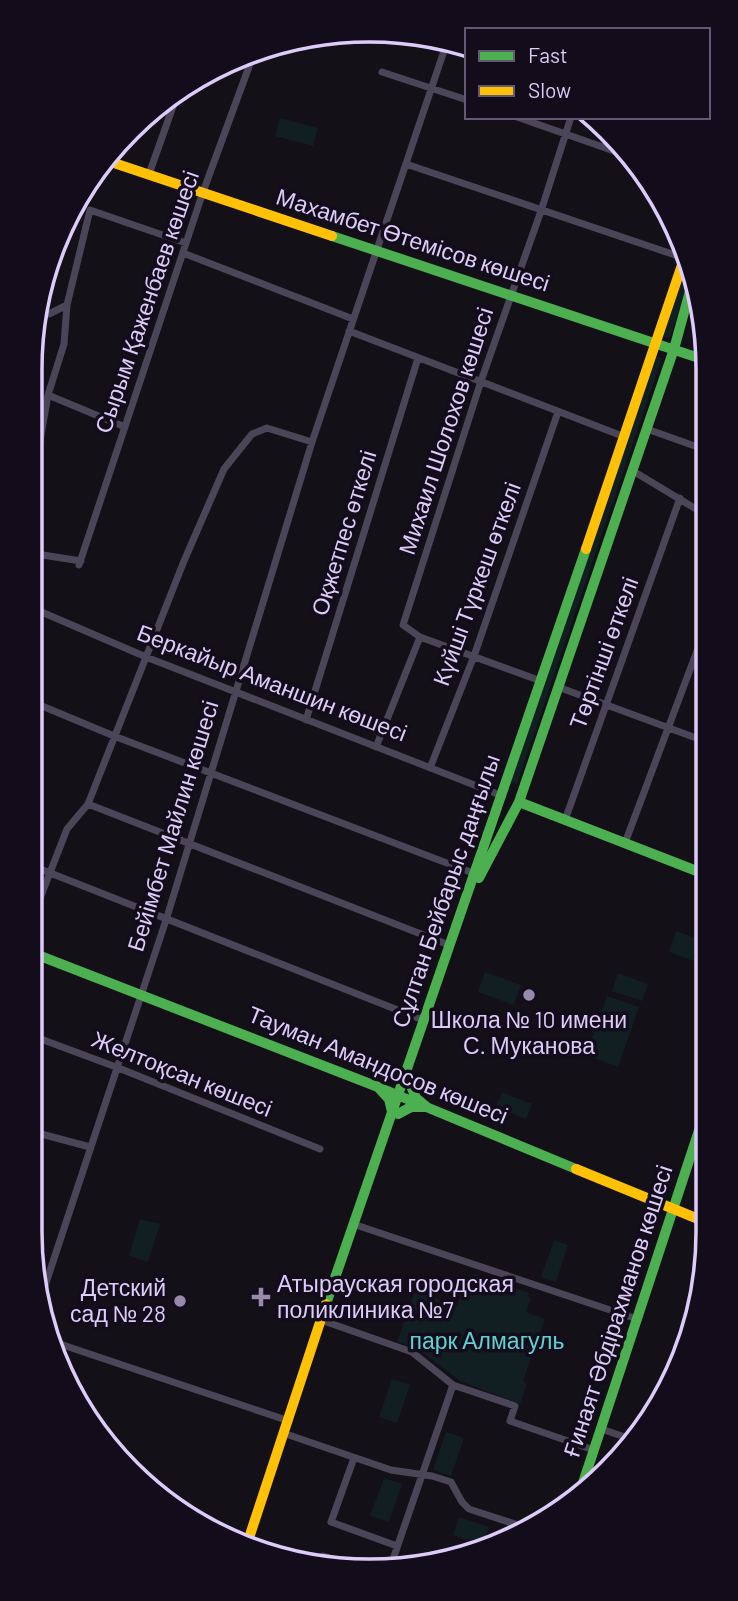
<svg xmlns="http://www.w3.org/2000/svg" width="738" height="1601" font-family="Barlow,sans-serif">
<style>
.green{fill:#111e22}
.lines{fill:none;stroke-linecap:round;stroke-linejoin:round}
.street{stroke:#4b4657;stroke-width:7}
.fast{stroke:#4caf50;stroke-width:10}
.slow{stroke:#ffc107;stroke-width:10}
.poi-dot{fill:#978aab;stroke:#130d1b;stroke-width:2.5}
.labels{text-anchor:middle;stroke-width:7;stroke-linejoin:round;paint-order:stroke}
.street-label{font-size:23px;fill:#ddccfa;stroke:#130d1b}
.poi-label{font-size:23px;fill:#ddccfa;stroke:#130d1b}
.park-label{font-size:23px;fill:#60d0d2;stroke:#130d1b}
.rim{fill:none;stroke:#ddccfa;stroke-width:3.5}
</style>
<rect width="100%" height="100%" fill="#141018"/>
<path class="green" d="M280 118 318 128 313 146 275 136Z
M688 259 691 271 670 338 663 337Z
M655 356 662 358 517 784 511 782Z
M676 931 707 943V966L669 952Z
M485 972 521 985 514 1005 478 992Z
M618 973 648 984 642 1001 612 991Z
M607 996 639 1007 618 1067 586 1055Z
M502 1092 532 1104 526 1119 496 1107Z
M140 1219 160 1224 148 1262 129 1256Z
M554 1240 568 1245 556 1282 541 1277Z
M474 1274 529 1293 528 1296 531 1298 526 1312 545 1319 523 1381 527 1384 520 1404 460 1381 417 1348 397 1342 415 1291 457 1306 468 1275 473 1277Z
M392 1379 410 1385 397 1423 379 1417Z
M446 1432 464 1438 451 1476 433 1470Z
M384 1478 402 1484 389 1522 370 1516Z
M459 1517 489 1527 483 1545 453 1535Z"/>
<g class="lines">
<path class="street" d="M382 72 467 100
M517 117 634 158
M406 164 684 258
M149 174 176 98
M183 253 353 319
M41 311 49 314 67 305
M349 331 625 437
M48 395 125 427
M647 429 706 450
M633 471 706 515
M30 498 48 395 64 344 67 305 90 210 186 243
M30 553 81 561
M79 565 203 192 254 53
M30 607 146 657 500 795
M420 637 541 681
M558 687 707 742
M30 701 114 736 473 873
M306 720 418 358
M376 747 420 637 403 625 481 381 541 211 571 117
M430 768 474 656 558 412
M88 804 449 945
M565 820 680 498
M625 843 706 627
M30 865 423 1020
M697 871 707 844
M30 924 67 829 88 804 184 561 224 469 252 434 267 428 312 442
M30 1035 116 1067 320 1149
M30 1131 90 1147
M353 1224 637 1319
M41 1298 167 917 312 442 446 45
M321 1320 412 1352 453 1385 515 1406 510 1421 594 1450
M48 1340 289 1421
M57 1357 60 1344
M601 1429 634 1440
M283 1433 391 1470 432 1476 451 1482 462 1502 469 1509 530 1529
M354 1458 331 1522 397 1546
M319 1565 323 1556 354 1566
M390 1568 453 1385"/>
<path class="fast" d="M332 236 705 360
M519 802 707 875
M479 878 519 802 674 349 693 280
M30 952 378 1087 576 1169
M409 1081 416 1098 427 1107
M378 1087 389 1099 392 1112
M398 1114 411 1107H426
M326 1304 586 549
M580 1492 708 1103"/>
<path class="slow" d="M108 161 332 236
M586 549 686 253
M576 1169 708 1223
M247 1544 326 1304"/>
</g>
<g class="poi-dot">
<circle cx="529" cy="995" r="7"/>
<path d="M257.5 1286.5h7v7h7v7h-7v7h-7v-7h-7v-7h7z"/>
<circle cx="180" cy="1301" r="7"/>
</g>
<g class="labels">
<g class="street-label">
<text transform="translate(413 240) rotate(18)" y="8">Махамбет Өтемісов көшесі</text>
<text transform="translate(147 302) rotate(-71)" y="8">Сырым Қаженбаев көшесі</text>
<text transform="translate(446 431) rotate(-72)" y="8">Михаил Шолохов көшесі</text>
<text transform="translate(344 533) rotate(-73)" y="8">Оқжетпес өткелі</text>
<text transform="translate(477 584) rotate(-70)" y="8">Күйші Түркеш өткелі</text>
<text transform="translate(604 653) rotate(-70)" y="8">Төртінші өткелі</text>
<text transform="translate(272 683) rotate(21)" y="8">Беркайыр Аманшин көшесі</text>
<text transform="translate(173 826) rotate(-73)" y="8">Бейімбет Майлин көшесі</text>
<text transform="translate(446 891) rotate(-71)" y="8">Сұлтан Бейбарыс даңғылы</text>
<text transform="translate(378 1065) rotate(22)" y="8">Тауман Амандосов көшесі</text>
<text transform="translate(182 1074) rotate(22)" y="8">Желтоқсан көшесі</text>
<text transform="translate(618 1311) rotate(-72)" y="8">Ғинаят Әбдірахманов көшесі</text>
</g>
<g class="poi-label">
<text x="529" y="1028">Школа № 10 имени<tspan x="529" dy="26">С. Муканова</tspan></text>
<text x="277" y="1292" text-anchor="start">Атырауская городская<tspan x="277" dy="26">поликлиника №7</tspan></text>
<text x="166" y="1296" text-anchor="end">Детский<tspan x="166" dy="26">сад № 28</tspan></text>
</g>
<g class="park-label">
<text x="487" y="1349">парк Алмагуль</text>
</g>
</g>
<path d="M0 0H738V1601H0ZM369 42H369A327 327 0 0 1 696 369V1232A327 327 0 0 1 369 1559H369A327 327 0 0 1 42 1232V369A327 327 0 0 1 369 42Z" fill="#130d1b" fill-rule="evenodd"/>
<path class="rim" d="M369 42H369A327 327 0 0 1 696 369V1232A327 327 0 0 1 369 1559H369A327 327 0 0 1 42 1232V369A327 327 0 0 1 369 42Z"/>
<rect x="465" y="28" width="245" height="91" fill="#130d1b" stroke="#645974" stroke-width="2"/>
<rect x="479" y="51" width="35" height="10" fill="#4caf50" stroke="#645974" stroke-width="2"/>
<text x="528" y="63" font-size="21" fill="#ddccfa">Fast</text>
<rect x="479" y="86" width="35" height="10" fill="#ffc107" stroke="#645974" stroke-width="2"/>
<text x="528" y="98" font-size="21" fill="#ddccfa">Slow</text>
</svg>
